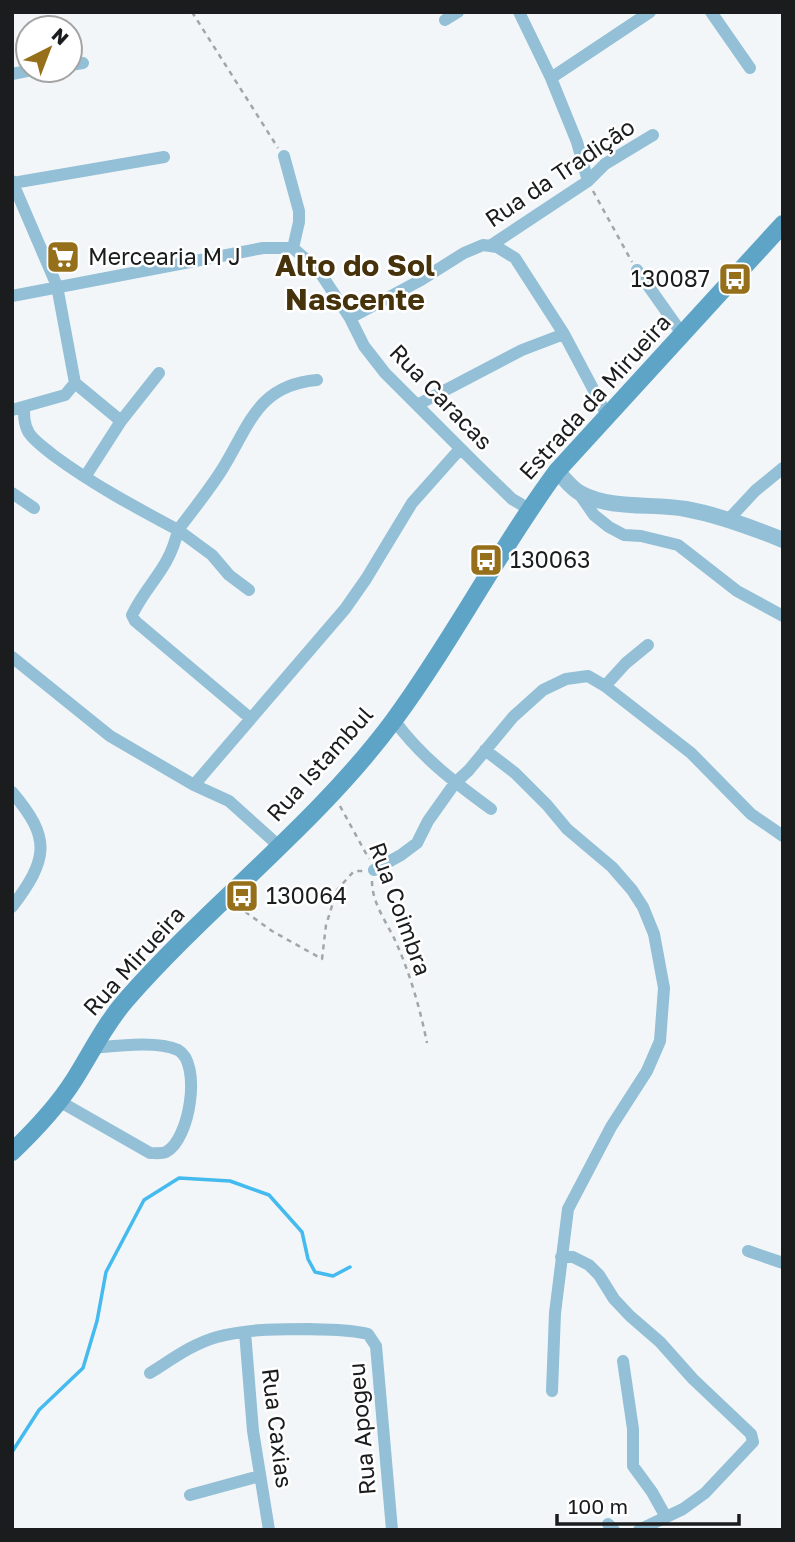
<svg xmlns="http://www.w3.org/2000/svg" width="795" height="1542" font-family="'Golos Text',sans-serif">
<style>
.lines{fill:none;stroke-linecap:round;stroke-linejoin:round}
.stream{stroke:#44baef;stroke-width:3.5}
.path{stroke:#a3a6a7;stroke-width:2.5;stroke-dasharray:5 5;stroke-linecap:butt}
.minor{stroke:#93bfd7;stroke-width:12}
.tertiary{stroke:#93bfd7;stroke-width:16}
.secondary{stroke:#5ea4c7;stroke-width:18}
.labels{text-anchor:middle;stroke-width:5;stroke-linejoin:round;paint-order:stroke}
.street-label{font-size:23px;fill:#1b1c1d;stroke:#fff}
.poi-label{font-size:23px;fill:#1b1c1d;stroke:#fff;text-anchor:start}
.district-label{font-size:30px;font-weight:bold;fill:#46330c;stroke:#fff}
</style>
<rect width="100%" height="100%" fill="#f2f6f8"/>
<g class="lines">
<path class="stream" d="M12 1452 39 1410 83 1368 97 1321 106 1272 144 1200 179 1178 230 1181 269 1195 302 1232 308 1259 315 1272 333 1276 350 1267"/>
<path class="path" d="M192 12 278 148
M593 191 632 262
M340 806 369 859
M372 881C372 902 385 920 394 938 409 970 420 1008 427 1043
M237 906 272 931 322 959 326 925 337 890 354 871H364"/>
<path class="minor" d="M519 12 551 78 577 142 588 181
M711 12 750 68
M445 20 458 12
M70 65 83 63
M12 74 32 70
M551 78 650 12
M284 156 299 211V222L293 248 319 271 350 318 364 346 385 373 476 464 512 499 529 509
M12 181 57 286 75 383 65 395 12 410
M13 183 164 157
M490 246 588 181 605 164 653 135
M637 270 683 335
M12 296 263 248H293
M350 318 421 280 464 253 483 245 497 247 515 258 564 334 608 417
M75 383 121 421
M417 405 522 350 564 334
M24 407C24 416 24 425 29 433 35 442 45 448 53 455 92 484 135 507 178 530 169 570 148 582 132 615L135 621 250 718
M85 477 121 421 159 373
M578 492 594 515 609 527 624 535 641 536 678 545 737 591 783 616
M12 493 34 508
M729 519 755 491 783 468
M249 590 229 575 212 555 178 530C193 510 210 489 223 468 250 424 258 385 317 380
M12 657 110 736 194 785 229 801 279 846
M605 686 626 663 648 645
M394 720C421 757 454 782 491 809
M485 750 515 773 547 805 567 829 612 867 632 890 643 907 654 934 664 988 660 1041 647 1071 611 1127 568 1209 555 1313 552 1391
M194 785 345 609 366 579 412 503 460 449
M12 792C52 839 48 859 12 907
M374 870 401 855 417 843 428 821 455 783 469 770 513 717 543 690 566 679 588 676 605 686 691 753 751 814 783 836
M59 1101 150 1153C155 1153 161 1154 166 1152 190 1140 202 1063 178 1050 157 1040 115 1046 92 1048
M748 1251 783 1263
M561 1257H573L589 1265 599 1275 614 1299 630 1316 660 1342 693 1379 751 1434 753 1442 705 1493 683 1509 639 1530
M245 1332 253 1431 269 1530
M623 1361 633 1429V1466L652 1492 666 1517
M150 1373C171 1360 192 1344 217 1337 247 1329 277 1329 308 1329 328 1330 349 1329 368 1334L376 1346 392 1530
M190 1495 260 1476
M608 1524 614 1530"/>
<path class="tertiary" d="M557 471C564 478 571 488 580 493 611 510 652 503 686 509 719 515 751 527 783 540"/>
<path class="secondary" d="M12 1152C35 1130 57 1107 74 1080 91 1053 105 1024 126 1000 211 903 317 824 394 720 453 640 498 551 557 471L783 224"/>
</g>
<defs>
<symbol id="supermarket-square" viewBox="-11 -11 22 22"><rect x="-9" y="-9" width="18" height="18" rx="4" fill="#966f1a" stroke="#fff"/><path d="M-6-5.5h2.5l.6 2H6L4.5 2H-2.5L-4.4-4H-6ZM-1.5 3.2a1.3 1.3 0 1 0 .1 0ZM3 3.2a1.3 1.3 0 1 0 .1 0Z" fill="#fff"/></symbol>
<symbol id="bus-square" viewBox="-11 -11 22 22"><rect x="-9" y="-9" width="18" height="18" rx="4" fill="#966f1a" stroke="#fff"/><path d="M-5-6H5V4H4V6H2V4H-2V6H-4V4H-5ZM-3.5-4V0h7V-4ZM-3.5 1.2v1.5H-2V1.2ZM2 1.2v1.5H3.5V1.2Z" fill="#fff"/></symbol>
</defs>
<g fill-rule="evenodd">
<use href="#supermarket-square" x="44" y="238" width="38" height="38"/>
<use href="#bus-square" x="716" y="260" width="38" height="38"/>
<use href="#bus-square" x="467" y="541" width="38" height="38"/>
<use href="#bus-square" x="223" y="877" width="38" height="38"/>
</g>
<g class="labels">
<g class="street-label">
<text transform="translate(560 173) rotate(-34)" y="8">Rua da Tradição</text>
<text transform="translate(441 397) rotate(46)" y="8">Rua Caracas</text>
<text transform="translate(595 397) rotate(-48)" y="8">Estrada da Mirueira</text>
<text transform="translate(320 764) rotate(-48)" y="8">Rua Istambul</text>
<text transform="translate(400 909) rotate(70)" y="8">Rua Coimbra</text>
<text transform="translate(134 961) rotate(-48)" y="8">Rua Mirueira</text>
<text transform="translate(277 1428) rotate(83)" y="8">Rua Caxias</text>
<text transform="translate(362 1429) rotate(-95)" y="8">Rua Apogeu</text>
</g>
<g class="poi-label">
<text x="88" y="265">Mercearia M J</text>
<text x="710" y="287" text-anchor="end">130087</text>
<text x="510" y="568">130063</text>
<text x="266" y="904">130064</text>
</g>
<g class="district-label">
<text x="355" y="276">Alto do Sol<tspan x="355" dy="34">Nascente</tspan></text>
</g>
</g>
<rect width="795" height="1542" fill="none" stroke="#1b1c1d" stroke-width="28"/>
<g transform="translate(49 49) rotate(42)"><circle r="33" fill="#ffffff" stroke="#a4a4a5" stroke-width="2"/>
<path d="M0-5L12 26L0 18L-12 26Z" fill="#966f1a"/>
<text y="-10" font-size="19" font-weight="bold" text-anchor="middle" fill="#1b1c1d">N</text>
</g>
<path d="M557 1514v10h182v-10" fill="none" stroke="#1b1c1d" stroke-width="3.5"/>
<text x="568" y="1514" font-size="21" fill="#1b1c1d" stroke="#ffffff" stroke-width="5" paint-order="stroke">100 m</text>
</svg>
